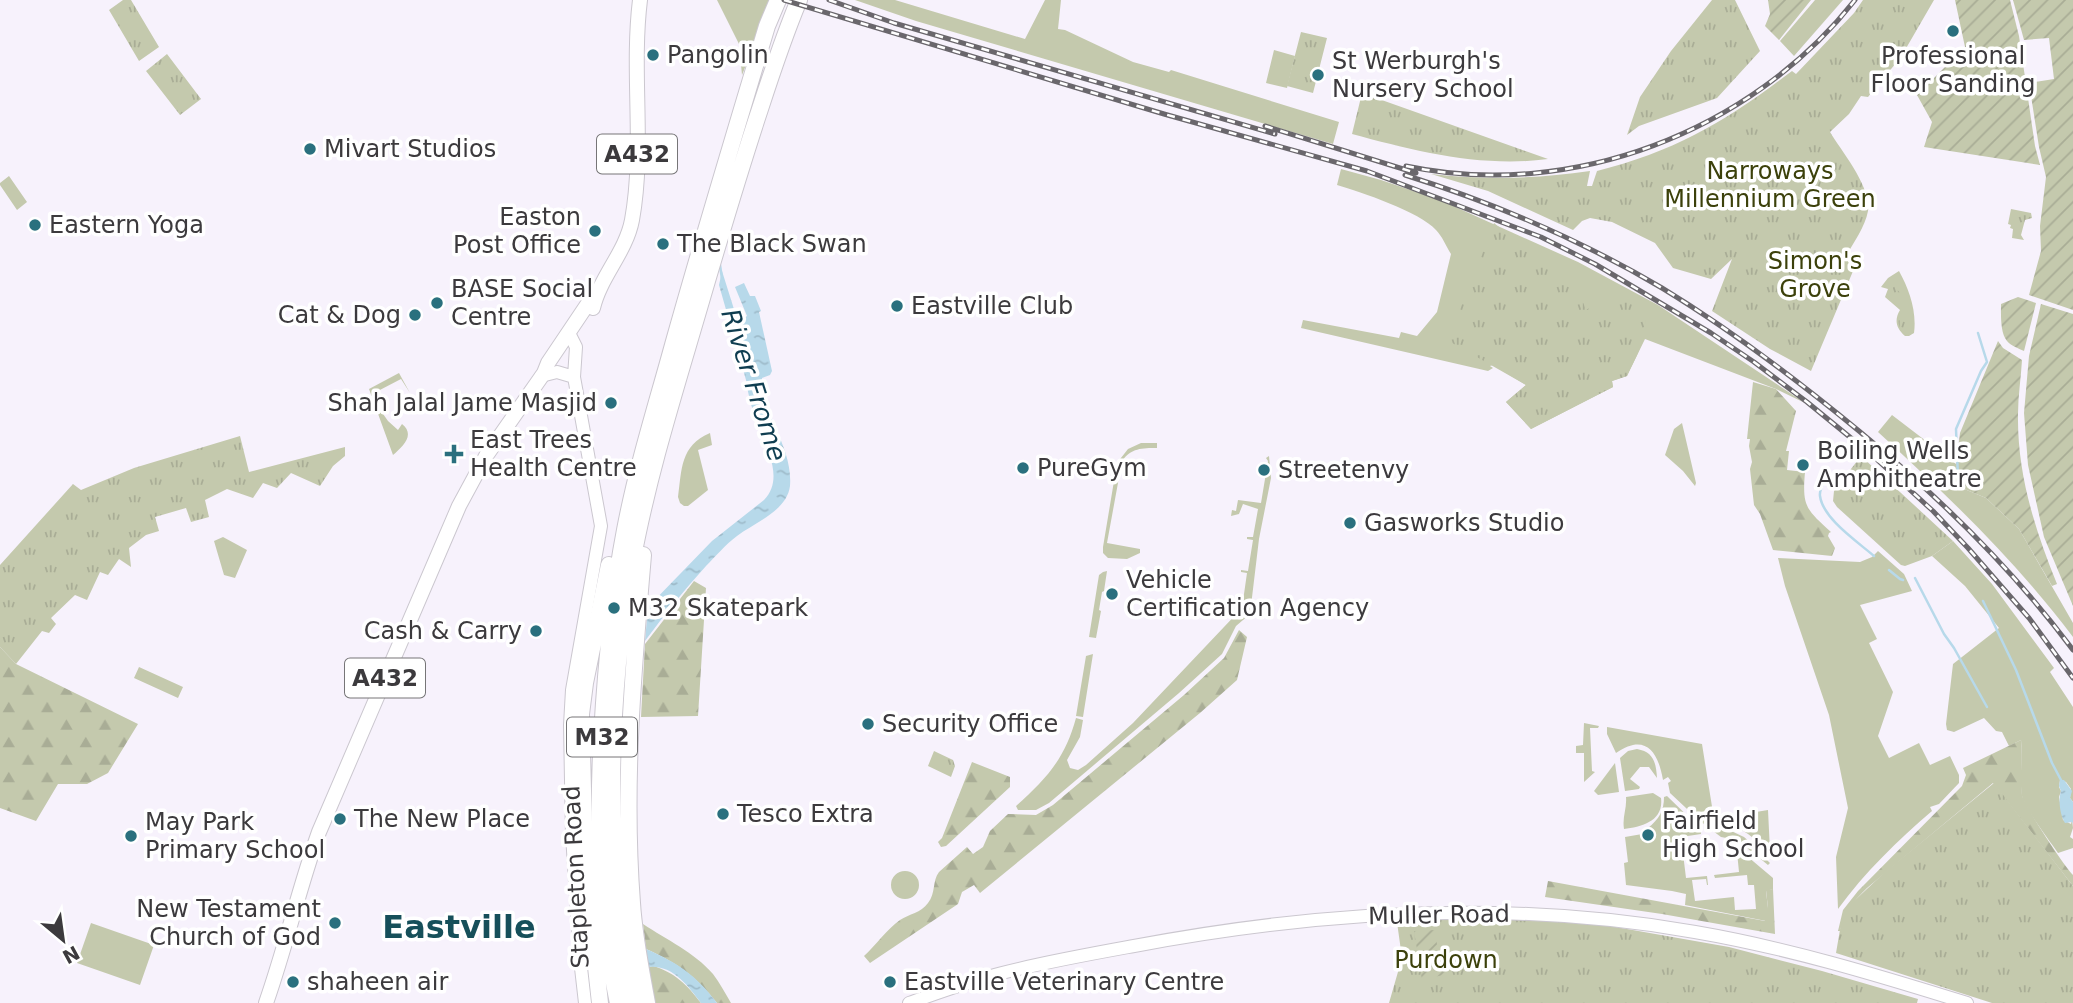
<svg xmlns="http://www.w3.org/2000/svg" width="2073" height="1003" font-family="'DejaVu Sans',sans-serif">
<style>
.grass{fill:#c4c9ad}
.forest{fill:url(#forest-firs)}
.park{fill:url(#park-tufts)}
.garden{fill:url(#garden-furrows)}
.water{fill:url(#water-ripples)}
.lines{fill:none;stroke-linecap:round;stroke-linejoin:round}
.stream{stroke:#b7d9ea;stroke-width:2.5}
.secondary-casing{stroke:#cbc7cf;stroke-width:14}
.primary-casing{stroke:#cbc7cf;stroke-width:16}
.highway-casing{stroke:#cbc7cf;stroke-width:18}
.secondary{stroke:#fff;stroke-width:12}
.primary{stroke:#fff;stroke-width:14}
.highway{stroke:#fff;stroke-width:16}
.rail-casing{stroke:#6a676c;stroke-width:5}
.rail{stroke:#fff;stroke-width:2.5;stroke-dasharray:8;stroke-linecap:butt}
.poi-dot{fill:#2a707e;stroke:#fff;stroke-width:2.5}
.labels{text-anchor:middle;stroke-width:7;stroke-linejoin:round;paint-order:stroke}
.shield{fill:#fff;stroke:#767577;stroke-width:2}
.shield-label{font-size:23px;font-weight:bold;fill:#3c3a3d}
.poi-label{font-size:24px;fill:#3c3a3d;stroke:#fff;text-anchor:start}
.park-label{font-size:24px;fill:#3c410b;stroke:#fff}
.street-label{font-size:24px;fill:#3c3a3d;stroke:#fff}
.water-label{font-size:26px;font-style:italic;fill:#0f3d50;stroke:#fff}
.district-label{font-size:32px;font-weight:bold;fill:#164f5a;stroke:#fff}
</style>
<defs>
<pattern id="forest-firs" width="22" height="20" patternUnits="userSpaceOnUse" patternTransform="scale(1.75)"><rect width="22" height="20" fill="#c4c9ad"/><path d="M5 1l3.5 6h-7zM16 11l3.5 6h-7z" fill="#a9ad96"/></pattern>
<pattern id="park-tufts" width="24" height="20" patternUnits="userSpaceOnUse" patternTransform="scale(1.75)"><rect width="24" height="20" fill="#c4c9ad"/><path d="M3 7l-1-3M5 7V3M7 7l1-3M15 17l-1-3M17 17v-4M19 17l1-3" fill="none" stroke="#a9ad96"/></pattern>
<pattern id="garden-furrows" width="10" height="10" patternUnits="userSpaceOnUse" patternTransform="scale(1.75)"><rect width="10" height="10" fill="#c4c9ad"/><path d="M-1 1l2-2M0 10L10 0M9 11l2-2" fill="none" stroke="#a9ad96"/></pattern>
<pattern id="water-ripples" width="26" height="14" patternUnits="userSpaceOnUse" patternTransform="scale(1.75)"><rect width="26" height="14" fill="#b7d9ea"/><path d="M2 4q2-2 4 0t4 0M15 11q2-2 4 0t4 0" fill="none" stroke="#9ebbca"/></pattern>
</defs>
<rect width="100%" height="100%" fill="#f7f2fc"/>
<path class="grass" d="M717 0H772L742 75 739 44Z
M855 0H895L1025 39 1045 0H1061L1058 29 1065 30 1133 62 1169 72 1171 70 1339 122 1333 144 916 21Z
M1815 0H1843L1794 56 1780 41Z
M1274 50 1295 56 1287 88 1266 83Z
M1341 169 1381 180 1440 200 1578 262 1658 305 1805 403 1776 389 1645 339 1627 376 1612 381 1613 387 1531 429 1506 402 1526 385 1493 365 1490 366 1493 368 1488 371 1301 328 1303 320 1399 338 1401 332 1417 336 1437 312 1451 254C1446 246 1442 236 1436 230 1420 212 1361 192 1337 185Z
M9 176 27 202 17 210 0 185V183Z
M1899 271C1909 289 1917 311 1914 333L1909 336H1905C1896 328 1894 320 1900 310L1885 297 1888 289 1881 287 1888 278Z
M399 373 410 393 401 379 376 392 383 406 387 407 381 411 388 421 398 430 402 424C416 435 402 447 393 455L369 389Z
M1892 415 1956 464 1957 486 1986 498 2019 529 2073 623V637C2016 561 1948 496 1878 432Z
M1682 423 1696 483 1695 486 1683 471 1665 455 1674 429Z
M710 433 712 445 698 450 708 490 688 506H684L680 503 678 497C682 469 680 446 710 433Z
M1141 443H1157V448C1142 448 1131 448 1122 461L1107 543 1140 549V553L1127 559 1108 558 1103 553V547L1117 463 1128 449Z
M1269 456 1271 478 1259 539 1250 614 1236 626 1222 654 1179 693 1049 803 1036 810H1018L1016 806C1046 779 1065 759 1076 718L1083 720 1080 737 1067 760 1070 768 1078 770 1086 765 1133 723 1242 608 1236 600 1243 601 1247 573 1241 572V570L1248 571 1253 540 1247 539V537H1253L1258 509 1243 504 1239 514 1231 516 1232 510 1236 511 1238 500 1261 503 1268 461 1266 458Z
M223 537 247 550 235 578 224 575 214 541Z
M1953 541 1992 584 2054 668 2050 672 2073 707V802L2070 798 2071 789 2066 782 2060 780 2059 787 2061 791 2059 797 2063 820 2071 824 2072 819 2073 828 2070 837 2073 839V848L2058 853C2049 840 2025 809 2022 796 2019 777 2023 759 2021 740L2009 746 2002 732 1996 731 1984 718 1954 732 1947 730 1946 724 1953 664 1999 628 1965 586 1932 556Z
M1878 551 1904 574 1912 591 1860 605 1877 639 1869 643 1893 692 1878 736 1889 758 1919 743 1930 765 1950 756 1959 775V783L1939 804 1930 807 1932 811C1898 840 1864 873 1838 909L1836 857 1848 808 1829 715 1785 586 1778 558 1860 562 1872 557Z
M1107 571 1104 591 1102 592 1099 610 1101 611 1096 638 1089 637 1099 575 1103 572Z
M1093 654 1083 717 1076 716 1086 656Z
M139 667 183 687 178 698 134 678Z
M1584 723 1599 726 1598 728H1590L1592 771 1595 772 1584 782V753H1576V746L1583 745Z
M1607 727 1702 744 1714 819 1768 810 1770 851 1748 834 1737 827 1709 826 1702 823 1670 793 1668 783 1671 781 1668 777 1663 780C1658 751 1645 733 1616 753L1607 734Z
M1637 749C1654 752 1656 763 1657 778L1649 767H1640L1630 779 1640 787 1639 789 1625 791 1620 758 1628 751Z
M1615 763 1619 792 1598 795 1594 791Z
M1653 793 1661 798C1664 821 1642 827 1624 829 1622 817 1627 809 1626 797Z
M1667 796 1700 828 1701 834 1681 837 1686 878 1707 876 1708 885H1707L1706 879 1692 880 1695 901 1734 897 1735 910 1756 909 1754 885H1748L1747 875 1715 878 1714 875 1739 872 1737 852 1741 851 1773 878V889L1766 891 1768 908 1766 921 1685 905 1686 894 1672 891 1626 885 1624 863 1628 862 1625 837 1648 833V828C1659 819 1664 811 1664 797Z
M1727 829 1744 837 1766 856 1765 858 1770 863 1768 865 1737 840 1721 837 1713 831Z
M891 885a14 14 0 1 1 28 0a14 14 0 1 1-28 0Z
M91 923 154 945 140 985 77 963Z"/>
<path class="forest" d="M1753 382 1776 389 1796 411 1786 451H1789L1787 470 1805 472C1802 507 1806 509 1831 532L1829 533 1828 536 1835 548 1832 556 1773 550 1760 514 1754 505 1750 469 1752 462 1749 446 1750 439H1747Z
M694 581 706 588 698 716 641 717 645 644Z
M1239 630 1247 637 1237 680 1200 713 980 893 974 885 962 892 958 904 870 963 864 956C876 945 887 929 900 920 909 914 921 913 928 903 936 893 932 881 939 872L967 847 973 854 983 847 990 831 1008 814 1036 815 1053 805 1184 695 1224 658Z
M0 647 16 664 138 724 108 773 87 784H58L36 821 0 808Z
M2021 740C2023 758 2020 776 2022 795 2024 805 2064 866 2073 875V886L1993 783 1867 888C1854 901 1844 912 1840 931H1838L1843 910 1858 891 1962 786 1966 775 1963 768Z
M972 762 1010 777V787L946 846 941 847 938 842 942 838Z
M1548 881 1765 921 1764 909 1768 908 1766 890 1773 889 1775 934 1662 914 1545 897Z
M643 924C667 940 694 952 713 974 720 983 725 993 731 1003H717C696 976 677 963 646 949Z
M653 966C676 973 687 985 701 1003H655L649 967Z"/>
<path class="park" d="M123 0H131L159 47 139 61 109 10Z
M1712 0H1735L1760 51 1717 98 1639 126 1627 135 1640 97 1671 51Z
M1863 0H1934L1901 57 1868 97 1861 96 1849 114 1830 132C1842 152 1871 186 1868 211 1865 227 1854 242 1846 256L1856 264 1811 371 1770 349 1712 311 1732 259 1711 279 1673 268 1655 243 1612 222 1590 218 1582 221 1573 230 1488 191 1431 174C1487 180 1534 179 1590 171L1587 186H1592L1597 171C1677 151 1728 120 1792 71L1796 74 1854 13Z
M1301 32 1327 38 1313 93 1287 86Z
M167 54 201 99 180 115 146 71Z
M1362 93 1548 159C1482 168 1415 151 1352 134Z
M2011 209 2031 213 2032 218 2025 220 2021 235 2024 240 2012 238 2013 229 2010 228 2011 225 2008 224Z
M1494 223 1565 280 1571 271H1575V282L1586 310 1599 302 1632 301 1645 308C1647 339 1640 349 1627 376L1612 381 1613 387 1531 429 1506 402 1526 385 1447 340Z
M1894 286C1909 303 1915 308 1913 332L1906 335C1897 328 1897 319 1902 309L1889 296Z
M240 436 249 472 345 447V456L333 466 320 486 291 473 277 488 263 483 253 498 227 489 205 500 209 517 191 522 186 508 155 517 159 531 146 535 129 548 131 567 119 559 108 575 100 572 87 600 75 595 51 618 56 624 49 633 42 631 16 664 0 647V565L73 484 81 490 134 468Z
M1861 456 1953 541 1932 556 1905 566 1901 565 1837 507 1833 501 1834 491Z
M934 751 953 760 955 766 951 777 928 766Z
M1994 783 2073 886V1003H1992L1836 953 1842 918 1852 903 1885 872Z
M1396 915 1593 923 1729 947 1822 971 1918 999 1917 1003H1389L1402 958Z"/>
<path class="garden" d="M1768 0H1811L1779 40 1765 26 1770 14Z
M1955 0H2010L2019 36 2035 146 2040 165 1924 147 1932 122 1917 95 1965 47Z
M2013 0H2073V310L2029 295 2041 251 2040 226 2046 177 2039 147 2029 83 2054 79 2049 38 2024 40Z
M2018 297 2036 303 2024 351C2018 348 2011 346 2007 341 2000 333 2001 314 2001 304Z
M2041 304 2073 314V606L2044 537 2028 465 2024 413 2029 356Z
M1998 341 2003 348 2022 360C2021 378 2018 396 2018 414 2017 474 2035 530 2057 584L2052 586 2019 529 1986 498 1957 486 1956 464 1960 433Z
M1435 930 1438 952 1448 951 1447 974 1422 980 1414 931Z"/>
<path class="water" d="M722 271 738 322 747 316 735 287 744 283 750 296H755L761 311 759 312 772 371 770 375 762 378C762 416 793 446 790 486 787 511 754 523 737 536 725 545 716 556 706 566 684 590 664 615 645 641L648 607 712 541 764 500C785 478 766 448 757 423 752 409 748 395 746 380L719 285Z
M2060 780H2064L2072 791 2070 798 2073 802V824L2072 822 2065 823C2060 815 2058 800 2061 791L2059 786Z
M646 949C678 963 696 975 717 1003H701C688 986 673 965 649 967Z"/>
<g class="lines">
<path class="stream" d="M720 265 722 279
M1958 478 1956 429 1981 371 1987 362 1978 333
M1825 480C1823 485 1819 490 1820 496 1823 519 1858 542 1874 556
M1889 570 1900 579 1903 580
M1915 578 1944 634 1954 648 1987 707
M1983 601 2016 670 2052 763 2061 780"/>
<defs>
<path id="secondary" d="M569 333 576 347 574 377 601 526 572 690 570 725 572 835 580 959 585 1003
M541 376 557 372 574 377
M909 1003C940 992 970 981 1002 973 1045 962 1090 954 1134 946 1319 911 1509 899 1695 932 1788 948 1877 975 1967 1003"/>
<path id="primary" d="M593 308C600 277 626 252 632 220 645 148 631 73 640 0
M266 1003C286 946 299 888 319 832L459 506 486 456 544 373 548 363 587 305 595 298"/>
<path id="highway" d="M643 555C633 671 623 786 632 903 634 936 641 970 647 1003
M600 1003 589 903 584 829 581 714 585 683 609 565
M618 1003C599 916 597 823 602 734 606 666 612 597 625 530 637 467 656 407 673 345 703 238 735 132 767 26L778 0
M632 1003C605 859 606 706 632 562 649 470 678 381 704 291 722 230 740 169 760 109 772 72 784 36 799 0"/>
</defs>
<use href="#secondary" class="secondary-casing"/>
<use href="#primary" class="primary-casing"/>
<use href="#highway" class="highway-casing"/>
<use href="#secondary" class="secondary"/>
<use href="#primary" class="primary"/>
<use href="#highway" class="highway"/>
<defs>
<path id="rail" d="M784 0 1164 114 1367 171 1541 237 1595 264 1711 333 1754 362 1807 402 1873 456 1933 511 1968 548 2029 618 2073 678
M829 0 894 23 1275 134
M1265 126 1416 173
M1406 166C1571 201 1751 132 1855 0
M1405 175C1494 203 1581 240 1662 288 1731 330 1796 379 1859 431 1937 495 2012 568 2073 650"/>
</defs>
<use href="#rail" class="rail-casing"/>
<use href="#rail" class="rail"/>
</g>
<g class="poi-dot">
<circle cx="1953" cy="31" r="7"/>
<circle cx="653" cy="55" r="7"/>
<circle cx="1318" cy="75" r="7"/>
<circle cx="310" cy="149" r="7"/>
<circle cx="35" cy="225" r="7"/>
<circle cx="595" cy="231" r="7"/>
<circle cx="663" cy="244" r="7"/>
<circle cx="437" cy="303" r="7"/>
<circle cx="897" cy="306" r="7"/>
<circle cx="415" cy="315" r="7"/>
<circle cx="611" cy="403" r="7"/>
<path d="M450.5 443.5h7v7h7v7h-7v7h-7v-7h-7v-7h7z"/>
<circle cx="1803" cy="465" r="7"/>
<circle cx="1023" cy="468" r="7"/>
<circle cx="1264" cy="470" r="7"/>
<circle cx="1350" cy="523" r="7"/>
<circle cx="1112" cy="594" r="7"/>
<circle cx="614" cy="608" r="7"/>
<circle cx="536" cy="631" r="7"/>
<circle cx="868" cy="724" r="7"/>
<circle cx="723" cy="814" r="7"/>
<circle cx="340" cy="819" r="7"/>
<circle cx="1648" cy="835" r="7"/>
<circle cx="131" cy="836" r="7"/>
<circle cx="335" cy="923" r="7"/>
<circle cx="293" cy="982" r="7"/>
<circle cx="890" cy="982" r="7"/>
</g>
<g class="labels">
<g class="shield">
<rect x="597" y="134.5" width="80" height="39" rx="5"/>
<rect x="345" y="658.5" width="80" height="39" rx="5"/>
<rect x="567" y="717.5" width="70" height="39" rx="5"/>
</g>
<g class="shield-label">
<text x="637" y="162">A432</text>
<text x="385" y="686">A432</text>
<text x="602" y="745">M32</text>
</g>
<g class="poi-label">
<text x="667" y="63">Pangolin</text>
<text x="1953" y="64" text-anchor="middle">Professional<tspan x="1953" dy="28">Floor Sanding</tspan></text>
<text x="1332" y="69">St Werburgh's<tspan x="1332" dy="28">Nursery School</tspan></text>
<text x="324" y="157">Mivart Studios</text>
<text x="581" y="225" text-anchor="end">Easton<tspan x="581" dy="28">Post Office</tspan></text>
<text x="49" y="233">Eastern Yoga</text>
<text x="677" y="252">The Black Swan</text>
<text x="451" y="297">BASE Social<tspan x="451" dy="28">Centre</tspan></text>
<text x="911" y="314">Eastville Club</text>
<text x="401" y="323" text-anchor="end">Cat &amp; Dog</text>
<text x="597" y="411" text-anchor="end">Shah Jalal Jame Masjid</text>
<text x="470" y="448">East Trees<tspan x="470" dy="28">Health Centre</tspan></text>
<text x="1817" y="459">Boiling Wells<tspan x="1817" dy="28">Amphitheatre</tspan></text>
<text x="1037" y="476">PureGym</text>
<text x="1278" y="478">Streetenvy</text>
<text x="1364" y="531">Gasworks Studio</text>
<text x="1126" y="588">Vehicle<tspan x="1126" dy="28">Certification Agency</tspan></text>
<text x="628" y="616">M32 Skatepark</text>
<text x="522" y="639" text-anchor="end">Cash &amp; Carry</text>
<text x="882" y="732">Security Office</text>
<text x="737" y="822">Tesco Extra</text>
<text x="354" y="827">The New Place</text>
<text x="1662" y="829">Fairfield<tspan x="1662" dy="28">High School</tspan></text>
<text x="145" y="830">May Park<tspan x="145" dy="28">Primary School</tspan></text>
<text x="321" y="917" text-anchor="end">New Testament<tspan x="321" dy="28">Church of God</tspan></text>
<text x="307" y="990">shaheen air</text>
<text x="904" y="990">Eastville Veterinary Centre</text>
</g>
<g class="park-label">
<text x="1770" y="179">Narroways<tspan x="1770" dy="28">Millennium Green</tspan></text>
<text x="1815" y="269">Simon's<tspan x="1815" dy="28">Grove</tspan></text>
<text x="1446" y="968">Purdown</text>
</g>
<g class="street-label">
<text transform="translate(576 877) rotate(-93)" y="8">Stapleton Road</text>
<text transform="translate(1439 915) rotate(-1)" y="8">Muller Road</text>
</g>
<g class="water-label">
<text transform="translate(754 385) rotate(72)" y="9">River Frome</text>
</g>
<g class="district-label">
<text x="459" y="938">Eastville</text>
</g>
</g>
<g transform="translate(63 940) rotate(151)" stroke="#ffffff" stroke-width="5" paint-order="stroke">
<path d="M0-5L12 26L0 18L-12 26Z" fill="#3c3a3d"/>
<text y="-10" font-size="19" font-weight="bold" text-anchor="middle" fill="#3c3a3d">N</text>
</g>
</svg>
